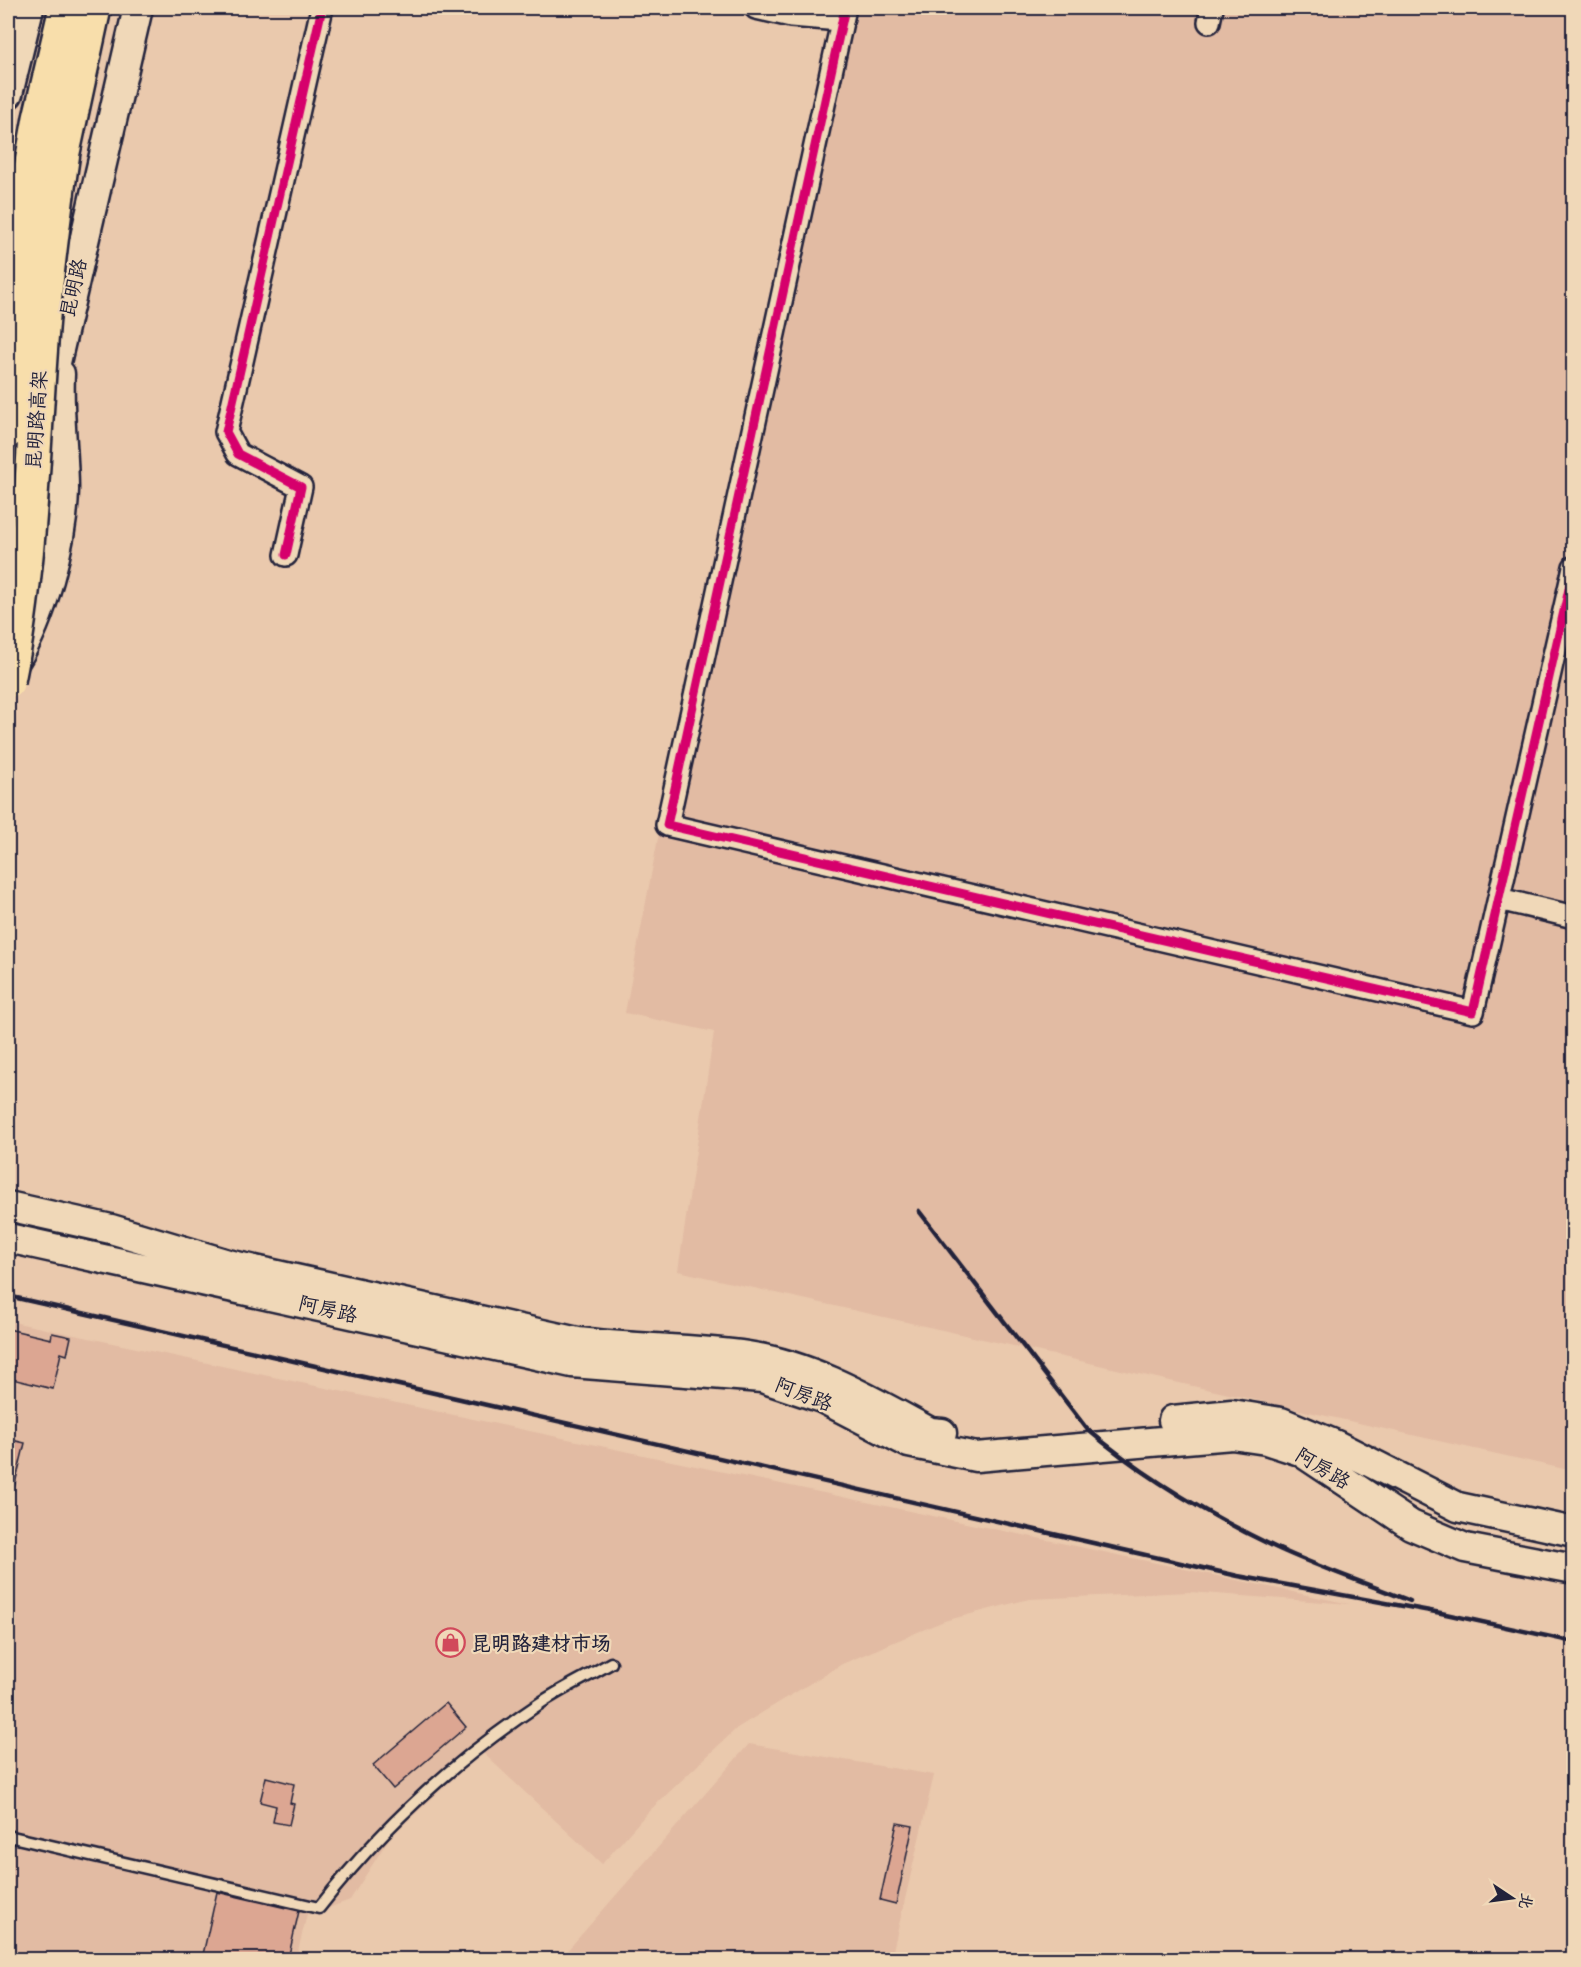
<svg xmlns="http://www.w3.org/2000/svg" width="1581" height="1967" font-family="'Gochi Hand','LXGW WenKai TC',sans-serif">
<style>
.built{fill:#e2bba3}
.building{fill:#dca692;stroke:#22223b;stroke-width:1.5}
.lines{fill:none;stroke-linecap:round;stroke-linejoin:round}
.service-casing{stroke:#22223b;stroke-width:15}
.minor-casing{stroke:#22223b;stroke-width:26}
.secondary-casing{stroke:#22223b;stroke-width:33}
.trunk-casing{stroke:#22223b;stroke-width:38}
.service{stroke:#f0d8b8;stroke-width:10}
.minor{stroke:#f0d8b8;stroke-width:21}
.secondary{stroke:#f0d8b8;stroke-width:28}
.trunk{stroke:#f8deab;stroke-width:33}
.rail{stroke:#22223b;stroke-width:4.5}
.trunk-bridge-casing{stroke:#22223b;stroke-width:38;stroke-linecap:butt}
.trunk-bridge{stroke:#f8deab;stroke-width:33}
.cycleway-casing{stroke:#f0d8b8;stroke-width:13}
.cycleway{stroke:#d6006c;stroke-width:9}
.labels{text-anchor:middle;stroke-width:4.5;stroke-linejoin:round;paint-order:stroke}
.street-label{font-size:20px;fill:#22223b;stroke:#f0d8b8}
.poi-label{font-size:20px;font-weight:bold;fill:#22223b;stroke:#f0d8b8;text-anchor:start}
</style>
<rect width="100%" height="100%" fill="#eac9ad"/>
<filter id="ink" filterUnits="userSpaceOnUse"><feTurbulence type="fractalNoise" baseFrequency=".0167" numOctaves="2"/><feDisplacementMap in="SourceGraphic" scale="12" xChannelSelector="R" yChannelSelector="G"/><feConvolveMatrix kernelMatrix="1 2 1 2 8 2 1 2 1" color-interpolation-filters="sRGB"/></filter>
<g filter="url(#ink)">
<path class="built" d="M831 8H1573V1471L678 1271 714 1032 625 1013 659 833Z
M8 1321 1350 1604 1190 1592 1029 1599 944 1621 842 1664 737 1728 647 1813 602 1864 482 1752 390 1837 350 1900 326 1909 308 1910 296 1959 8 1960Z
M749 1744 934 1775 891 1959 559 1960Z"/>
<path class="building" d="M8 1329 51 1339 52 1333 71 1337 67 1355 61 1353 53 1389 8 1378Z
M8 1439 25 1443 13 1492H8Z
M446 1703 466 1727 393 1789 373 1765Z
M266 1777 294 1784 290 1803 294 1804 289 1825 273 1822 276 1806 260 1802Z
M897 1823 913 1826 896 1904 880 1900Z
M217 1892 299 1911 288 1959H202Z"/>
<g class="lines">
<defs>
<path id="service" d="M8 1836 319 1908C381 1828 455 1760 539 1704 561 1689 587 1677 611 1663"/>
<path id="minor" d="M756 8 791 16 840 20
M845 8 667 825 1473 1012 1574 567
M1209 22 1212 8
M286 555 301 487 238 454 226 432 322 8
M1499 899 1574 917"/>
<path id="secondary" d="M8 94 29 8
M48 397 138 8
M15 661C42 619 63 541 64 490 64 451 58 413 60 374
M8 1206 111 1229 228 1264 578 1342C635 1349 692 1348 748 1356 812 1365 874 1402 930 1432L942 1433
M8 1238 572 1363 762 1378 822 1398 909 1443 976 1457 1232 1435 1266 1440 1300 1451 1411 1525 1465 1548 1574 1569
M1173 1420 1232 1414 1281 1422 1336 1445 1458 1507 1574 1532"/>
<path id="trunk" d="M28 185 40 118 66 8
M57 194 63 152 94 8"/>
</defs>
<use href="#service" class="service-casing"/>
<use href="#minor" class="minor-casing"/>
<use href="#secondary" class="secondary-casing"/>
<use href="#trunk" class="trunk-casing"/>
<use href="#service" class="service"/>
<use href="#minor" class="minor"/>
<use href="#secondary" class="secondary"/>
<use href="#trunk" class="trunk"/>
<path class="rail" d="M919 1211 1087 1429C1144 1477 1210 1516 1277 1548 1320 1568 1366 1583 1410 1601
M8 1296 1238 1576 1441 1613 1574 1642"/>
<defs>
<path id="trunk-bridge" d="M8 431 28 185
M8 681C32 562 33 438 43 317 46 276 52 235 57 194"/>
</defs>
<use href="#trunk-bridge" class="trunk-bridge-casing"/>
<use href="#trunk-bridge" class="trunk-bridge"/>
<defs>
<path id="cycleway" d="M845 8 667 825 1473 1012 1574 567
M286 555 301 487 238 454 226 432 322 8"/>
</defs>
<use href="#cycleway" class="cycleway-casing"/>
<use href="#cycleway" class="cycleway"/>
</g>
</g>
<defs>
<symbol id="shop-ring" viewBox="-11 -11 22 22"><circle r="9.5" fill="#f0d8b8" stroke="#d1495b" stroke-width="1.5"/><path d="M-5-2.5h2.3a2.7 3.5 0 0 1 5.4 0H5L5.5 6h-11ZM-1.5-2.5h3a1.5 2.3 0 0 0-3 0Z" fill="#d1495b"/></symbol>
</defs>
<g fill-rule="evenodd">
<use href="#shop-ring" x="434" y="1626" width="33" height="33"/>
</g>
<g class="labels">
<g class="street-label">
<text transform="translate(73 288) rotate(-77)" y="7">昆明路</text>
<text transform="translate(36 420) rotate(-86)" y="7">昆明路高架</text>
<text transform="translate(328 1309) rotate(13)" y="7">阿房路</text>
<text transform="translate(804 1394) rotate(21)" y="7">阿房路</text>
<text transform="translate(1323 1468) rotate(31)" y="7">阿房路</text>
</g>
<g class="poi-label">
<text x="471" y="1650">昆明路建材市场</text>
</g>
</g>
<rect width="1581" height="1967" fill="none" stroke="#f0d8b8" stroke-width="30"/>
<rect x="15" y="15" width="1551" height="1937" fill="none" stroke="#22223b" stroke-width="2" filter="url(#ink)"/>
<g transform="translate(1512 1898) rotate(103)" stroke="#f0d8b8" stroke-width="4.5" paint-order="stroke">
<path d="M0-4.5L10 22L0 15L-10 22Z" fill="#22223b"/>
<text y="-9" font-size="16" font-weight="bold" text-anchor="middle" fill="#22223b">北</text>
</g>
</svg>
